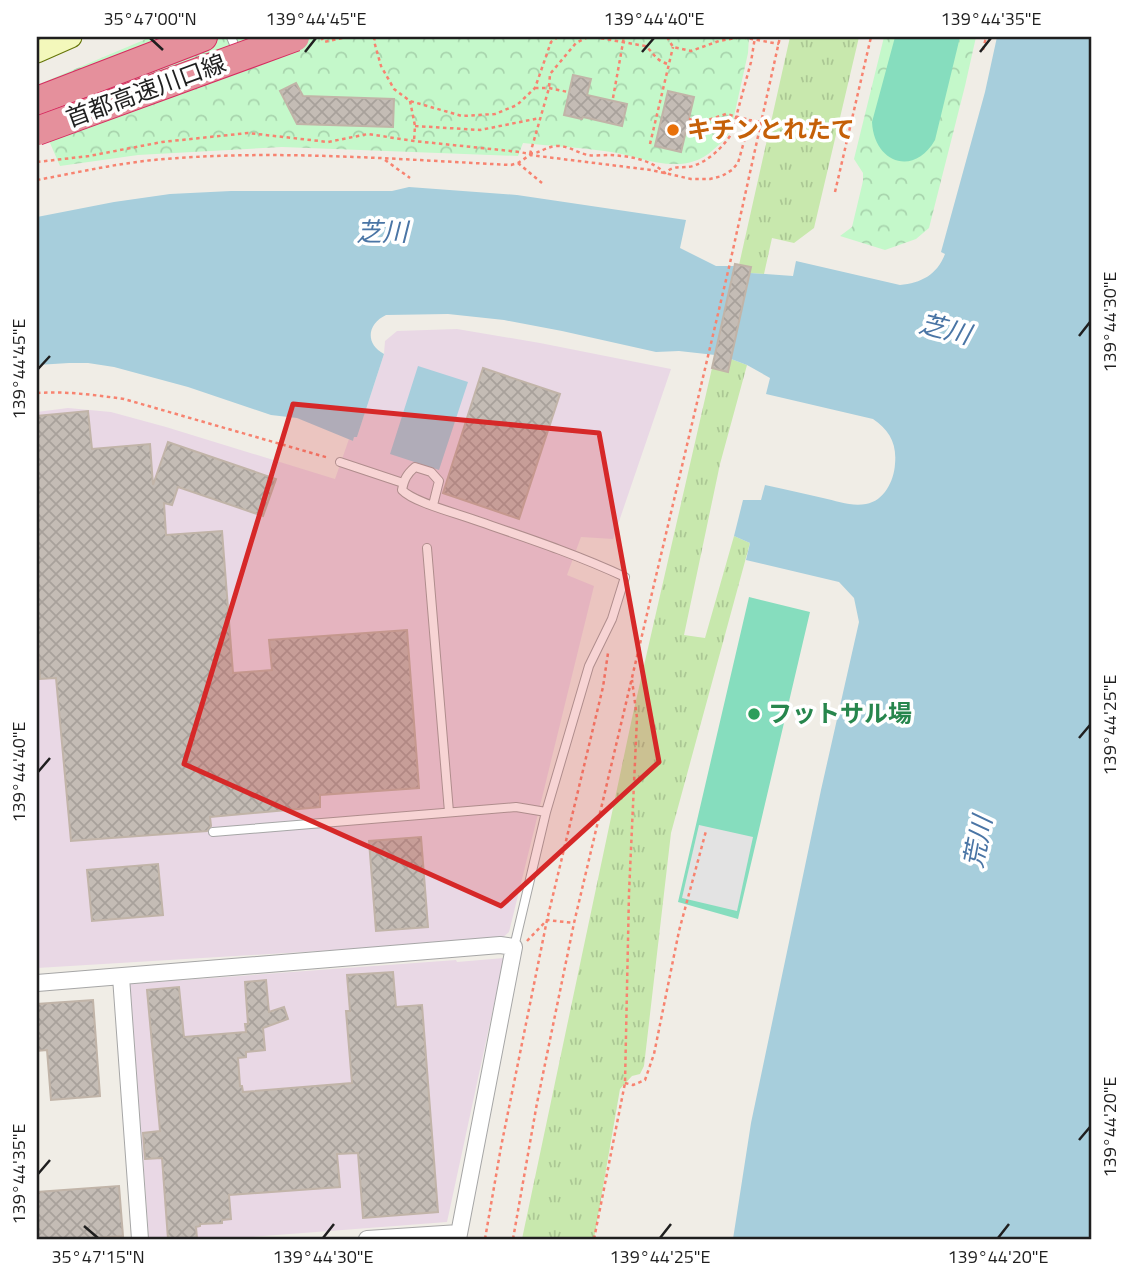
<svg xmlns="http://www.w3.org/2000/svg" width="1129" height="1276" font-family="'Titillium Web','Noto Sans JP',sans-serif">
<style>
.industrial{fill:#e9d8e5}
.grass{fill:url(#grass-tufts)}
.park{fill:url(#park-crowns)}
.pitch{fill:#86ddbe}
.parking{fill:#e3e3e3}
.water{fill:#a7cedc}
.building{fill:url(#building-cross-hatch);stroke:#c1b4a8;stroke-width:2}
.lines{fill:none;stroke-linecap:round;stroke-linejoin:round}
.lane-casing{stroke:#a6a6a6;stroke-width:10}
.street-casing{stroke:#a6a6a6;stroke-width:18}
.secondary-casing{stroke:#657507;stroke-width:23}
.highway-casing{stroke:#d72a5f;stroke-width:30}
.path{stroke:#f78370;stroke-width:2.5;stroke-dasharray:3.5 3.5;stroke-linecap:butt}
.lane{stroke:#fff;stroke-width:8}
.street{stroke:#fff;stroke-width:16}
.secondary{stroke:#f3f8bb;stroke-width:21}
.highway{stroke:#e5909c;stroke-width:28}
.highway-bridge-casing{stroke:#d72a5f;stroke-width:30;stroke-linecap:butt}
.highway-bridge{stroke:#e5909c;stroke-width:28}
.marked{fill:#d62828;fill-opacity:0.2;stroke:#d62828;stroke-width:5;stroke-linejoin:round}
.ticks{fill:none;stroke:#1f1f1f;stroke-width:2.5}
.food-dot{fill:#e8710a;stroke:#fff;stroke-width:2.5}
.leisure-dot{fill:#2e9e5b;stroke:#fff;stroke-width:2.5}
.labels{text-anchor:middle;stroke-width:7;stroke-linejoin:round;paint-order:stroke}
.street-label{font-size:24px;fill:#1f1f1f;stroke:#fff}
.food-label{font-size:24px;font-weight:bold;fill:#c56008;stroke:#fff;text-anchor:start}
.leisure-label{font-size:24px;font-weight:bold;fill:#27864d;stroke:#fff;text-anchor:start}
.water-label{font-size:26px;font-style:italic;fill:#4a75a5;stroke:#fff}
.neatline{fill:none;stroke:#1f1f1f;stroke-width:2.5}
.ticks-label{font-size:18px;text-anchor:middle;fill:#1f1f1f}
</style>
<defs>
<pattern id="grass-tufts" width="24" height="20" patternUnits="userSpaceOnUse" patternTransform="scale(1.75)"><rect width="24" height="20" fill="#c8e8ad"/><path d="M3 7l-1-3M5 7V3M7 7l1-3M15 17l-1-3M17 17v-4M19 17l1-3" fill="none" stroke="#abc794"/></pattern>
<pattern id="park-crowns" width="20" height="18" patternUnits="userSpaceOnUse" patternTransform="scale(1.75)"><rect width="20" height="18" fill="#c4f8ca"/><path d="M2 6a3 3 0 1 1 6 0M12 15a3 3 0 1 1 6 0" fill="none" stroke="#a8d4ad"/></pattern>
<pattern id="building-cross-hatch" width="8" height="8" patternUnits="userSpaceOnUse" patternTransform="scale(1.75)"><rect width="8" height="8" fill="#c4bcb5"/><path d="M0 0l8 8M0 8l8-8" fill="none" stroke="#a8a19b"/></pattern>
</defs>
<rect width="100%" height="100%" fill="#f0ede6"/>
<path class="industrial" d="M457 329 540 343 671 369 613 539 581 537 567 575 594 586 509 932 500 940 37 968V412L68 408 111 412 166 427 335 479 349 439 353 441 354 436 357 437 384 354 385 341 397 331Z
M504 958 447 1222 225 1239H152L149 1238 130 984 456 960 457 962Z"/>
<path class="grass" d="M790 37H859L814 228 794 243 772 238 764 274 750 273 751 267 739 265Z
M731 359 747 365 720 464 684 635 705 638 734 536 750 543 671 833 644 1066 640 1074 632 1076 620 1089 594 1239H522L632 718 712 368 728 372Z"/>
<path class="park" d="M151 37H749L748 53 731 130C726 139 720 144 713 150 681 179 640 155 604 151 577 147 550 146 523 143L518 156 282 147 138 155 60 166 37 113V85Z
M884 37H976L965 86 929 228 916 239 885 250 840 236 852 227 863 181V173L854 159Z"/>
<path class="pitch" d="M895 37H960L935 140C914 177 874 163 872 122Z
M749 597 810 612 738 919 678 902Z"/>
<path class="parking" d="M699 825 753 837 737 911 682 898Z"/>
<path class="water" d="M997 37H1092V1239H733L751 1123 821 790 859 622 854 598 839 582 746 560 750 543 734 536 743 500H761L765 485C785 489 804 494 823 498 837 501 852 507 866 504 884 501 894 481 895 464 897 443 889 430 873 419L766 394 770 378 747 365 731 359 750 273 793 276 796 261 900 285C921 283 937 275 945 254L941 252 985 92Z
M409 187 517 195 686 220 680 248 716 266H734L715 355 679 351 656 352 562 331 504 320 448 314 386 315C367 324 365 344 384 354L357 437H354L353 441 297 418 271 415 188 387 114 367 88 363H69L37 365V217L114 202 170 194 231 191H392Z
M418 366 468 382 439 470 390 454Z"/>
<path class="building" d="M573 75 591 79 587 95 627 104 622 126 583 117 582 119 564 115Z
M296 83 303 96 394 99 393 127 297 124 280 91Z
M668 91 694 97 681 152 655 146Z
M735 264 751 267 728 372 712 368Z
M483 368 560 394 519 519 443 493Z
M88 411 92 449 150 444 153 485 168 442 276 479 263 516 178 487 172 505 164 503 166 535 222 531 233 673 272 670 269 640 407 630 419 788 320 795V807L210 817 211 826 207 831 71 841 56 678 40 679 37 638V416Z
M421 837 428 927 376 931 369 841Z
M158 864 163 915 92 921 87 870Z
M393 972 396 1007 422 1005 438 1212 363 1218 358 1153 337 1154 340 1187 229 1195 231 1219 222 1220V1223L200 1224V1226L196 1227 197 1238 168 1239 162 1158 145 1159 143 1133 160 1131 147 990 179 987 184 1037 246 1032 245 1024H248L245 982 266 980 269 1012 284 1007 288 1019 263 1028 265 1050 246 1052V1057L238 1058 240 1086H242L243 1092 352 1083 346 1011H350L347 975Z
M93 1000 100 1096 51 1100 47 1050 37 1051V1004Z
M119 1186 123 1236 81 1239H37V1192Z"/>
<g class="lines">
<defs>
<path id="lane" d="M231 37 238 54
M340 462 403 483
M433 505 439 481 431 472 415 467C407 474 404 479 402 490 413 502 455 513 472 519 524 537 576 554 625 577L612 619 589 666 546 812 514 947
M427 548 449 812
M213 832 516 807 546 812"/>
<path id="street" d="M121 977 140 1239
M37 983 500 945 514 947 458 1239
M367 1239 459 1233"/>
<path id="secondary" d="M37 52 71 37"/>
<path id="highway" d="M37 101 203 37"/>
</defs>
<use href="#lane" class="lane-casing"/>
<use href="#street" class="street-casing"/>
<use href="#secondary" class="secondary-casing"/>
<use href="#highway" class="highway-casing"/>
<path class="path" d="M321 37 324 42 347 37
M375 37 374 41 381 66 394 89 410 101 462 116 495 114 517 105 535 88 551 42 558 37
M594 37 645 46C655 53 654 60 668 64
M667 37 673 47 691 51 719 41 741 37 779 44
M983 50 986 37
M535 88H549L568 92
M613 98 624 37
M410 101 415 126 414 141
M689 119 702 122 726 114 750 120
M415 126 480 130 540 118
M650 144 673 47
M530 154 549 88 550 74 576 43 588 37
M385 160 410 178
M37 162 89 156 162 142 248 133 328 142 368 134 414 141 520 152C539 157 540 148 556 146 568 145 577 153 588 155 594 156 602 155 609 155 629 156 650 159 665 173 675 164 682 169 693 166 708 161 721 149 730 136L732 132 751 62 755 37
M518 163 542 183
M37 180C75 173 114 164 153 160 271 149 392 159 511 165L518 163 530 155 651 170 691 179H710L722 176 732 170 738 163 750 120 762 122
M835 192 871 37
M37 393C66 391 95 395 124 399L329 458
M527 941 547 920 574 923
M625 1083 633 1085 645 1080 654 1054 679 931 706 831
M485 1239 501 1147 547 920 603 687 608 653
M513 1239 537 1103 574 923 730 263 780 37
M594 1239 625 1083 629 893 637 718 632 680"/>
<use href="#lane" class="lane"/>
<use href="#street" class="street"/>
<use href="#secondary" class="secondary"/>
<use href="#highway" class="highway"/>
<defs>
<path id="highway-bridge" d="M37 131 295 37"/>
</defs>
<use href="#highway-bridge" class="highway-bridge-casing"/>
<use href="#highway-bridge" class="highway-bridge"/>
</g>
<path class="marked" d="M293 404 599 433 659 762 501 906 184 764Z"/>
<path class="ticks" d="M150 38 163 50M305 52 316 38M642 52 654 38M980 52 991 38M1079 336 1090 322M38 369 50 356M1079 738 1090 725M38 772 50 758M1079 1140 1090 1127M38 1174 50 1160M84 1226 98 1238M323 1238 334 1224M660 1238 671 1224M998 1238 1009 1224"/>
<circle class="food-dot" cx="673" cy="130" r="7"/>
<circle class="leisure-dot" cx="754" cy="714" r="7"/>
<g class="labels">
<g class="street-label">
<text transform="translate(146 91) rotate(-20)" y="8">首都高速川口線</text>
</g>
<g class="food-label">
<text x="687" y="138">キチンとれたて</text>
</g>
<g class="leisure-label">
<text x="768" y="722">フットサル場</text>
</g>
<g class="water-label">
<text x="382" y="241">芝川</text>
<text transform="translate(945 329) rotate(14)" y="9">芝川</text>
<text transform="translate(978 842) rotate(-79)" y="9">荒川</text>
</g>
</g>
<rect width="1129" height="1276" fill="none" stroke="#ffffff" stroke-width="77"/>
<rect x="38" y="38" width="1052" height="1200" class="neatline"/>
<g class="ticks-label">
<text x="150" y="25">35°47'00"N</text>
<text x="316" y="25">139°44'45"E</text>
<text x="654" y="25">139°44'40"E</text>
<text x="991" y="25">139°44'35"E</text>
<text transform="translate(1110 322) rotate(-90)" y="6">139°44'30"E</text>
<text transform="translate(19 369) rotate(-90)" y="6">139°44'45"E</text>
<text transform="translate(1110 725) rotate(-90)" y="6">139°44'25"E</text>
<text transform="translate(19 772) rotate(-90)" y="6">139°44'40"E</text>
<text transform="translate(1110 1127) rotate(-90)" y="6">139°44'20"E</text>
<text transform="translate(19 1174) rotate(-90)" y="6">139°44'35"E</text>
<text x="98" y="1263">35°47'15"N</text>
<text x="323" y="1263">139°44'30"E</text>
<text x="660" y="1263">139°44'25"E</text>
<text x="998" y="1263">139°44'20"E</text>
</g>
</svg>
